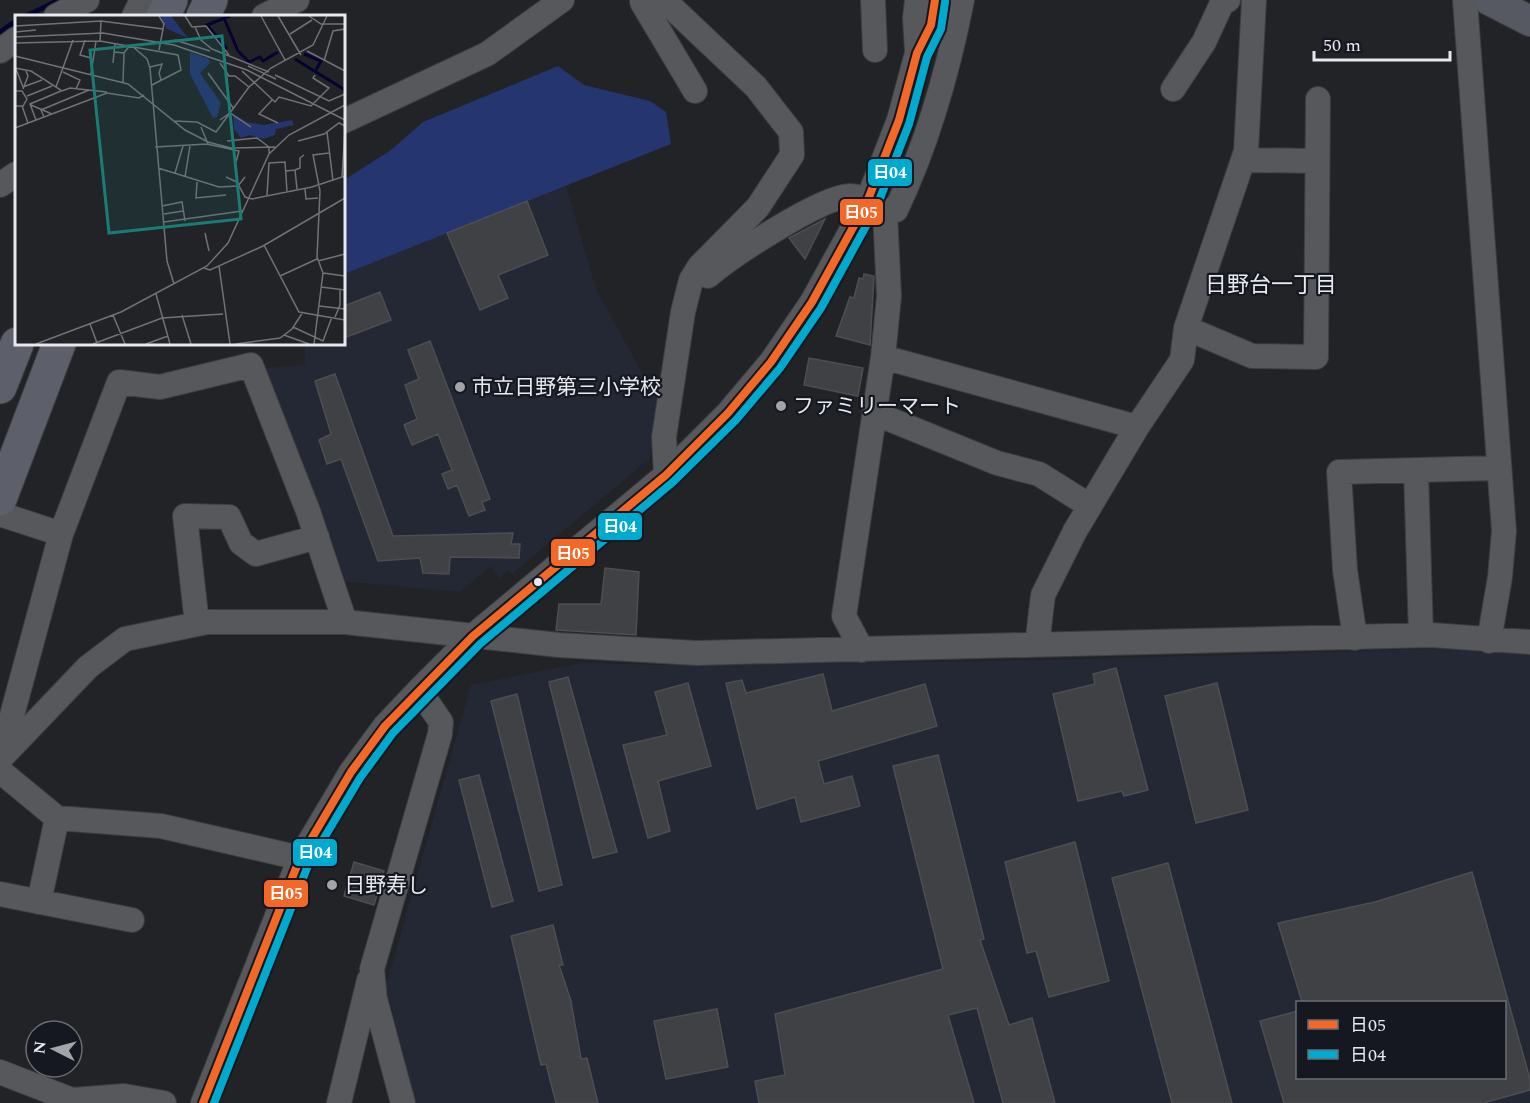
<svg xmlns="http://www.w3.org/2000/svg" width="1530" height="1103" font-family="Spectral,'Noto Sans JP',serif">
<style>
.built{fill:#242835;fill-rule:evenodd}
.green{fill:#25356f}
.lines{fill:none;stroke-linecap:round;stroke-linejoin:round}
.stream{stroke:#050431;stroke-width:5}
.building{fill:#404144;stroke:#4c4e52;stroke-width:1.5}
.minor-casing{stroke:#3c3d40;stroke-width:26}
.major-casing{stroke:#3c3d40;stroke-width:32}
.highway-casing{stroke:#3c3d40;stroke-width:35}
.minor{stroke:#57585c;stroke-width:24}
.major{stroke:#575962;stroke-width:30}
.highway{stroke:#5d5f6a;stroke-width:33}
.bus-1-casing{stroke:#151820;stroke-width:12}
.bus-2-casing{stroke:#151820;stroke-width:12}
.bus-1{stroke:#f36827;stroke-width:8}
.bus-2{stroke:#00a9ce;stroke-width:8}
.poi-dot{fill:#a2a4a9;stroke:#151820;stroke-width:2}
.bus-dot{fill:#e7e9ef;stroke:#151820;stroke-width:2}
.labels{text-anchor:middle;stroke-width:4.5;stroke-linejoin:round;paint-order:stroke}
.poi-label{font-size:21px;fill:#e7e9ef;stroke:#151820;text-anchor:start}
.neighbourhood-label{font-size:22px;fill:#e7e9ef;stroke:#151820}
.inset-river{fill:none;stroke:#050431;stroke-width:3}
.inset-road{fill:none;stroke:#717277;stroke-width:1.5}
.view{fill:#1a7c74;fill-opacity:0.15;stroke:#1a7c74;stroke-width:3}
.inset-edge{fill:none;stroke:#e7e9ef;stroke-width:3}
.line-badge{stroke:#151820;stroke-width:2}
.badge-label{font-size:16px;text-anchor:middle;font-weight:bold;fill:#fff}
</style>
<rect width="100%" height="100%" fill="#222327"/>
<path class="built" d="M565 182 596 289 660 406 650 458 512 574 507 570 499 579 491 566 460 592 340 581 264 368 305 365V344H344V268Z
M1432 649 1530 651V1103H416L386 986 471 685 581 663 661 665 1052 660ZM1298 1002H1504V1078H1298Z"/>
<path class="green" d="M558 66 584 85 650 101 666 112 671 144 344 274V180L391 150 423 122Z"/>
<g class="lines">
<path class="stream" d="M26 16 59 0
M0 32 16 21"/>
</g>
<path class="building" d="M527 201 548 255 498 275 508 298 480 310 447 233Z
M825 219 805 259 789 238Z
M864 274 874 276 870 345 836 336 850 297 854 298 859 278 863 279Z
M380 292 391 320 344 338V306Z
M430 341 490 499 482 502 485 510 469 516 457 485 448 489 442 474 452 470 438 434 412 445 404 425 417 419 405 385 419 379 408 350Z
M809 358 863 368 858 396 804 385Z
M335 374 393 536 513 533 511 544H520L519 558 450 557 449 574 423 573 420 558 378 561 341 459 327 464 319 440 331 434 315 381Z
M605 568 639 572 636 635 556 630 559 604H601Z
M1116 668 1148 790 1124 796 1122 791 1078 801 1053 694 1095 684 1093 674Z
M823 674 832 711 925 684 937 726 818 761 824 784 852 776 860 806 801 822 795 797 757 809 726 683 742 680 746 693Z
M568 677 617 852 593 858 549 682Z
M688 683 711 766 658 781 670 831 648 838 623 745 667 735 655 692Z
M1217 683 1248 810 1196 823 1165 696Z
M517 694 562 885 539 891 491 701Z
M938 755 984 939 980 940 1009 1025 1032 1018 1055 1103H1003L977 1008 948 1015 974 1103H759L755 1081 785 1075 775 1014 943 969 893 766Z
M479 775 513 901 492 907 459 780Z
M1075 842 1109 981 1049 997 1036 951 1027 953 1005 862Z
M354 862 384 871 374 905 344 896Z
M1168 863 1232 1103H1172L1112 878Z
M1472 872 1530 1079V1090L1483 1103H1284L1260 1021 1298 1011V1077H1504V1002H1302L1278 923 1375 902Z
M553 925 563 965H559L571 1001 581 1059 587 1058 598 1103H556L546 1064 541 1065 511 936Z
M717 1009 728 1067 666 1079 654 1021Z"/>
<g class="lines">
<defs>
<path id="minor" d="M644 0 642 2 695 91
M664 0 756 87 791 132 792 155 758 207 699 267 691 280 683 312 664 437 666 475
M873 0 875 50
M1465 0 1504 531 1500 577 1489 641
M56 16 87 0
M134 16 142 0
M264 16 297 0
M0 51 16 39
M917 51 915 18 917 0
M1173 89 1204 42 1222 3 1228 0
M344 121 487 54 562 0
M1243 160 1317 161
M0 185 16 174
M708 276C731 256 821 197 849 196 868 195 875 215 896 210 927 144 948 72 962 0
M1186 328 1252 356 1316 357 1318 99
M883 357 1137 427
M874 413 997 463 1039 474 1090 506
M1416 471 1421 635
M0 514 61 534
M197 624 185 516 229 517 241 543 256 554 317 537
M1355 638 1345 570 1339 472 1497 468
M1037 645 1043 595 1075 531 1137 427 1182 360 1186 328 1246 151 1254 0
M862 650 844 616 883 357 889 296 885 212
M1 756 61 534 119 382 160 387 251 365 308 511 345 622
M0 759 88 667 125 639 207 622H345L559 645 696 653 1431 635 1530 642
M0 771 57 818 39 902
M57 818 161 826 300 858
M0 894 132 920
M0 1072 72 1100 124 1096 164 1103
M203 1103 300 858 351 772 385 726 419 690 473 636 666 475 728 413 771 362 812 302 867 202 899 120 917 53 931 25 935 0
M339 1103 369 980
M403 1103 375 999 372 969 440 734 441 722 419 690"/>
<path id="major" d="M1489 0 1530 21"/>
<path id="highway" d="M163 16 171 0
M203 16 211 0
M0 387 17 344
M0 499 59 344"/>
</defs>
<use href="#minor" class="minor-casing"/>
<use href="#major" class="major-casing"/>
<use href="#highway" class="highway-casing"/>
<use href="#minor" class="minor"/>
<use href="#major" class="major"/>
<use href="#highway" class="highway"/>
<defs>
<path id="bus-1" d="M203 1103 300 858 351 772 385 726 473 636 666 475 728 413 771 362 812 302 867 202 899 120 917 53 931 25 935 0"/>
<path id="bus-2" d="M214 1103 309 863 360 778 393 733 480 644 673 482 736 420 780 368 821 308 877 206 909 124 927 57 941 29 945 2"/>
</defs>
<use href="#bus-1" class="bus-1-casing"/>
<use href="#bus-2" class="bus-2-casing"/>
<use href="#bus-1" class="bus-1"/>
<use href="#bus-2" class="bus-2"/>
</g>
<g class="poi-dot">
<circle cx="460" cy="387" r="6"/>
<circle cx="781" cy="406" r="6"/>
<circle cx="332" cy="885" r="6"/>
</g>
<circle class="bus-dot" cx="538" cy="582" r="5"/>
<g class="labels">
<g class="poi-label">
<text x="472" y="394">市立日野第三小学校</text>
<text x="793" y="413">ファミリーマート</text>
<text x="344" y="892">日野寿し</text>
</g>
<g class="neighbourhood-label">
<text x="1271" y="292">日野台一丁目</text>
</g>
</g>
<g transform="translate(15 15)">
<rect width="330" height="330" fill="#222327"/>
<path d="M146 1H156L173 23 152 14ZM175 37 194 44 195 48 185 58 206 88 202 102 198 103 175 59ZM218 99 232 107 248 110 277 105 279 110 261 114 260 120 248 124 235 120 226 123 219 114Z" fill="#25356f"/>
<path class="inset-river" d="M209 3 223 36 234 47 245 42 248 46 263 37M212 34 192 10 215 1M289 39 306 46 301 55M280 44 330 75"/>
<path class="inset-road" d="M170 1 177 12 191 11 214 40M246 1 270 45M263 1 286 40M294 1 306 9H330M0 11 86 6 148 14M180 12 186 25 197 34 254 57M0 17 21 15M275 19 297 5M0 22 88 18 159 30 232 55 330 105M70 25 65 40 76 43M160 25 195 36M85 26 86 6M0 28 85 26 163 40 166 55 137 70M116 30 132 44 135 53 152 246 159 269M144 35 149 9 144 1M292 36 330 56M99 37 109 38 115 30M0 41 113 69 170 115 193 127 216 133 260 132M309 46 318 16 330 14M98 48 100 28M205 48 214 61H220L234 72M233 51 261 64M135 52 147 49 144 58 146 65M0 53 16 56 47 76 55 73 92 77M1 54 8 72 27 65M227 56 260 87 264 82 296 91 314 73 298 63 300 60M48 57 65 65 61 74M193 58 219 94M76 59 81 26M260 60 314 86 330 79M108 67 109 38M41 72 58 25M8 74 13 61 11 56M0 76H7L12 84 8 91H0M12 81 37 71M257 85 244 99 263 108M16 90 37 99M7 91 13 108M29 102 26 95 74 75M21 105 15 89 46 76M205 105 215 98 236 112M159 106 182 107 201 117 234 72 256 53 298 30 312 1M186 112 193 129M0 113 92 78 124 83 129 80M312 117 318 166M212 126 242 123 254 132V138M283 126 309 119 324 108 330 111M140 132 192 129 224 136 221 147M143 153 204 172 223 171 230 162M280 155 285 153V143L289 140M271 156 280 155 282 174M160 158 168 131M170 162 175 131M211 162 222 167 230 182 237 184 297 172 330 161M327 162 330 115M182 167 181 183 211 180M290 174 291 184 303 183M252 180 254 148 270 147 272 176M147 191 167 187 170 206M149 199 168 196M149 207 227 196M190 218 194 236M249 230 284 297 330 305M303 246 330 239M204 251 215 329M189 253 195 255 248 231 330 183M308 258 330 261M265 261 302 244M306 272 330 275M141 279 155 329M304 291 330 294M98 300 110 329M167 300 176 329M320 302 325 290V275M75 309 82 328M278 312 308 326 317 302M269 320 294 329M21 329 106 297 192 251 213 228 254 139 274 120 330 90M78 329 147 303 208 299M131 329 153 321M221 329 265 323 277 314 288 297M299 329 308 258 302 242 305 176 298 140 314 138"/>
<path class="view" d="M207 21 226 204 94 218 75 35Z"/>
<rect width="330" height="330" class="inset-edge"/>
</g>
<g class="line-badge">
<rect x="867" y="158" width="46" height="29" rx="6" fill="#00a9ce"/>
<rect x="839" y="198" width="45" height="28" rx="6" fill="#f36827"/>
<rect x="597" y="512" width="46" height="29" rx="6" fill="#00a9ce"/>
<rect x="550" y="538" width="46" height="29" rx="6" fill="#f36827"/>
<rect x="292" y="838" width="46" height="29" rx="6" fill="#00a9ce"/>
<rect x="263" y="879" width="46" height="29" rx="6" fill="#f36827"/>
</g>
<g class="badge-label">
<text x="890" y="178">日04</text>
<text x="861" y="218">日05</text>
<text x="620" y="532">日04</text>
<text x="573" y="559">日05</text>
<text x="315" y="858">日04</text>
<text x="286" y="899">日05</text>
</g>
<rect x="1296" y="1001" width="210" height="78" fill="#151820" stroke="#696c73" stroke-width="1.5"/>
<rect x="1308" y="1020" width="30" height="9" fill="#f36827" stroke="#696c73" stroke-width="1.5"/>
<text x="1350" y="1031" font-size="18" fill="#e7e9ef">日05</text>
<rect x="1308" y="1050" width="30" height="9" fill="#00a9ce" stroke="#696c73" stroke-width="1.5"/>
<text x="1350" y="1061" font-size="18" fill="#e7e9ef">日04</text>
<g transform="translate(54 1049) rotate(276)"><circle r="28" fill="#151820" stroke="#696c73" stroke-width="1.5"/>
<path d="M0-4.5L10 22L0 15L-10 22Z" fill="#a2a4a9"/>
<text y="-9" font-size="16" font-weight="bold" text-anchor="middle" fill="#e7e9ef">N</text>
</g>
<path d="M1314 51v9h136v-9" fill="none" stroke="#e7e9ef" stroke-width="3"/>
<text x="1323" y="51" font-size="18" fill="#e7e9ef" stroke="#151820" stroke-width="4.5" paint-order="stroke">50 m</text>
</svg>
